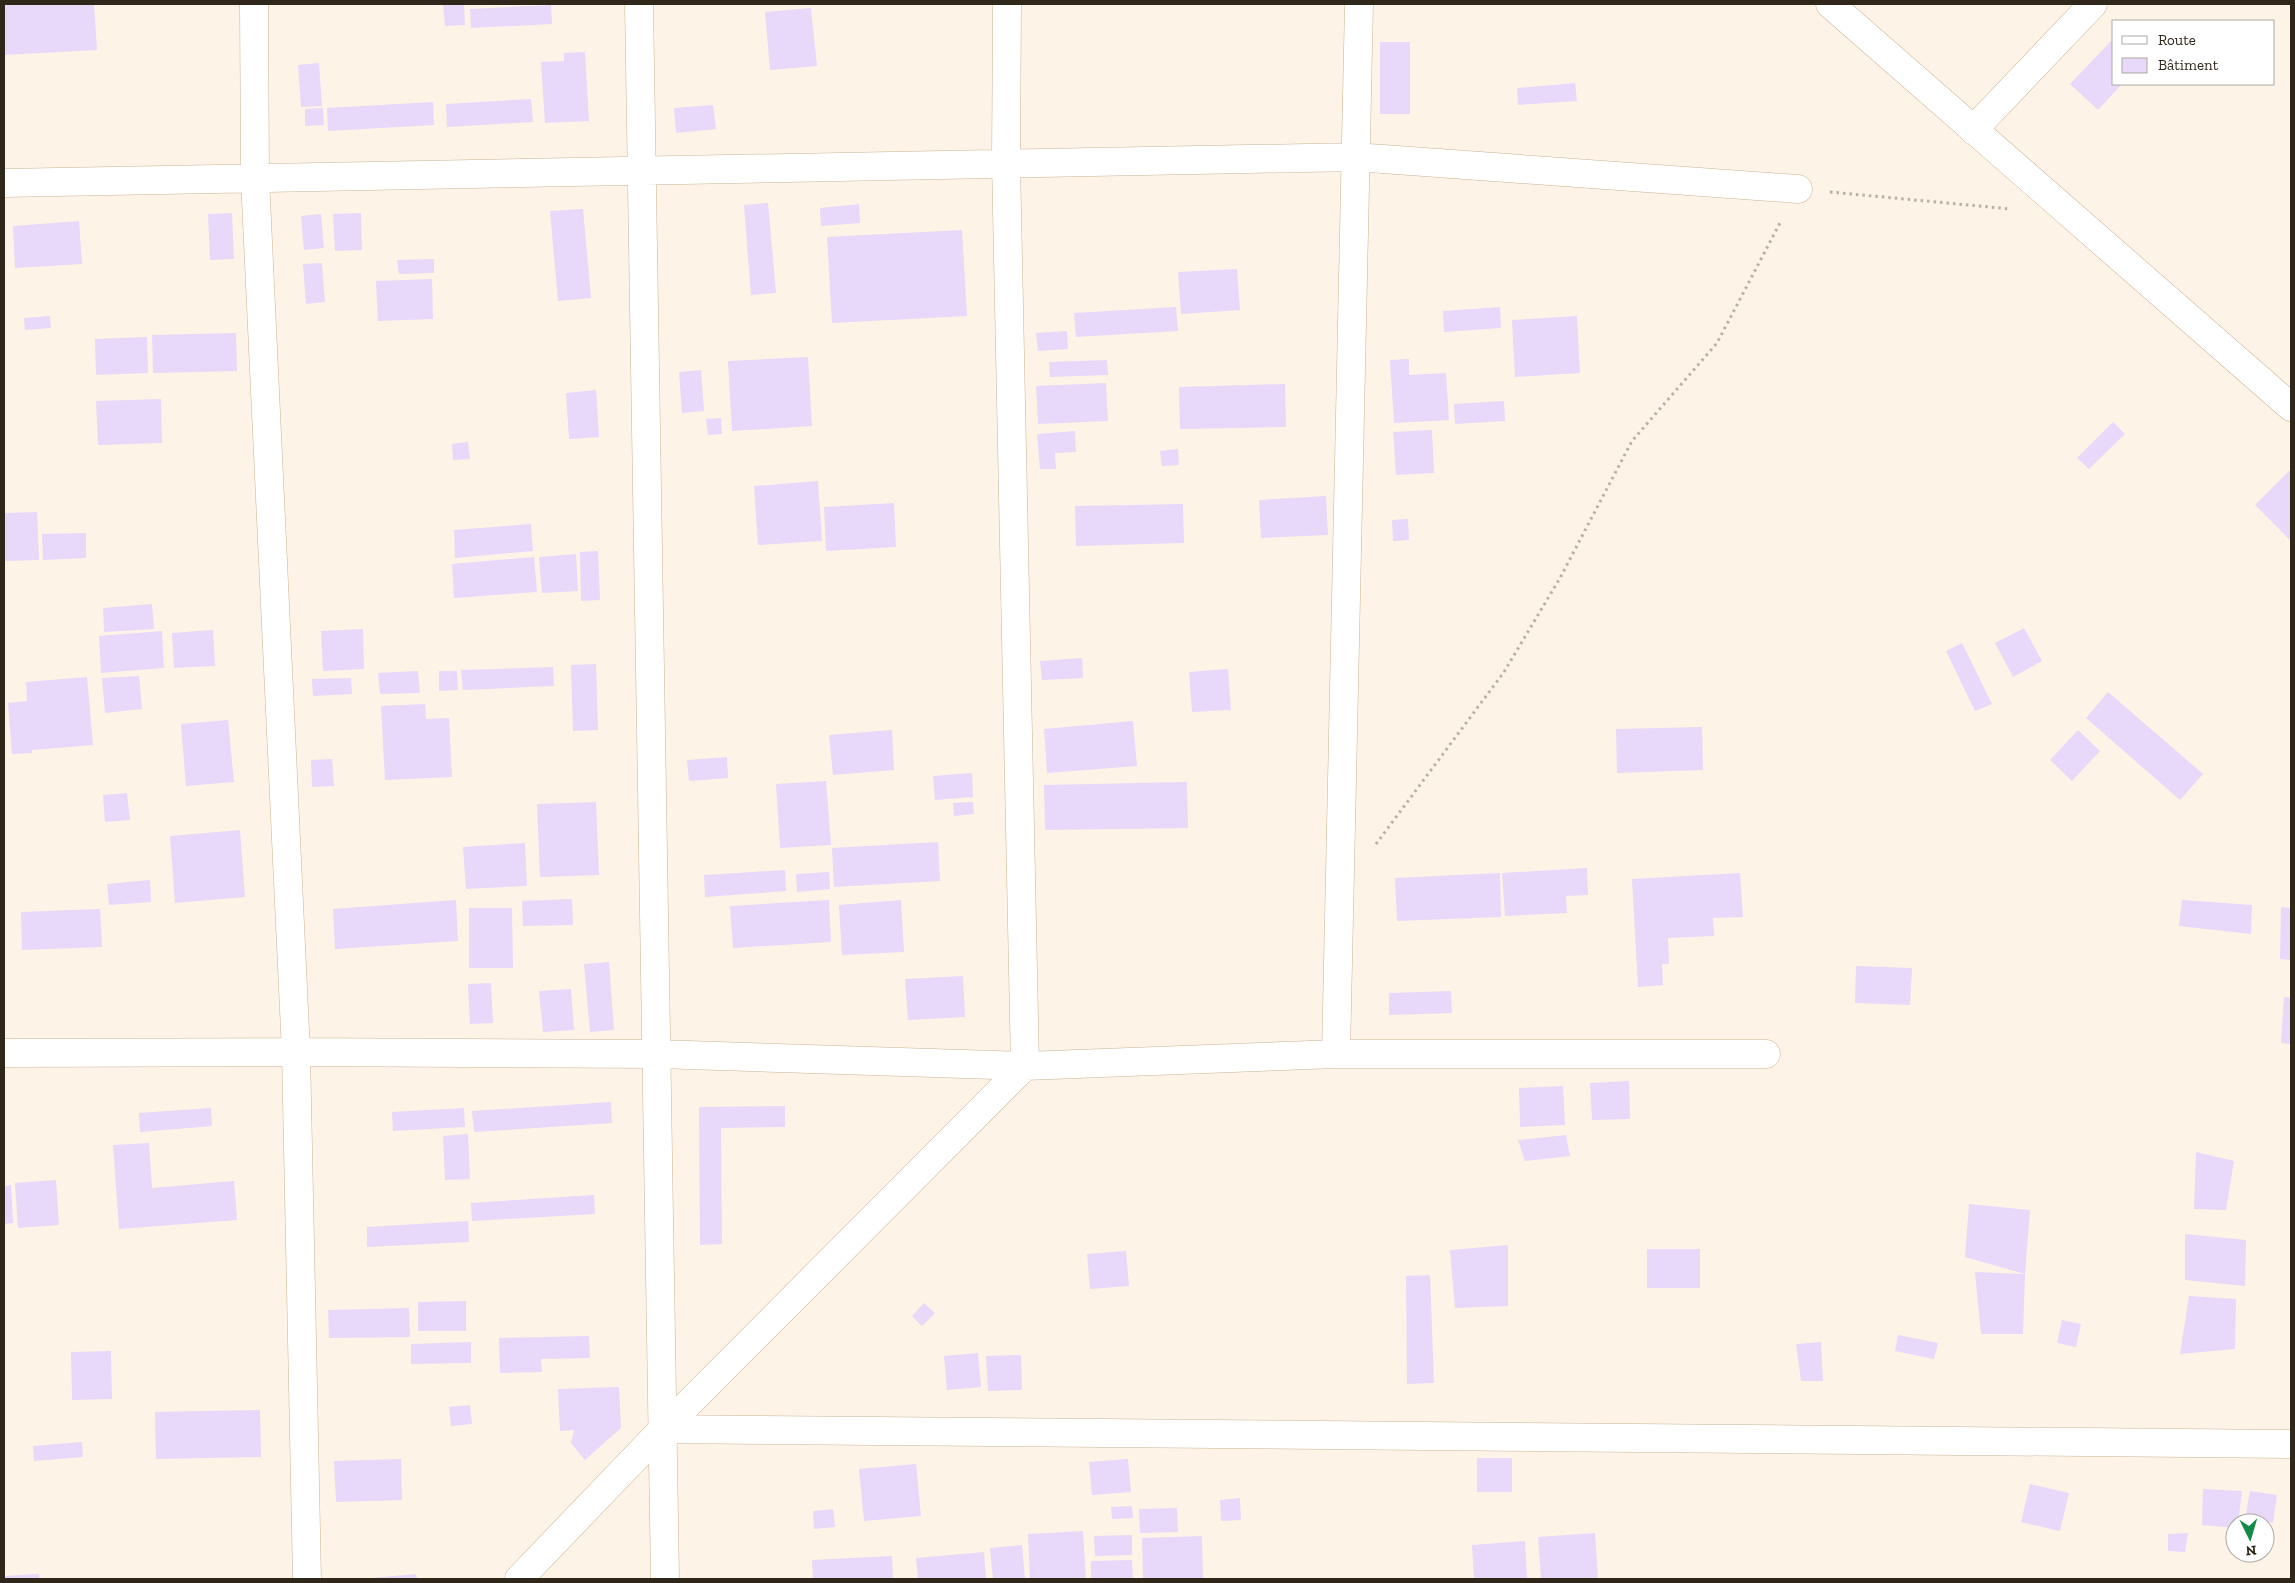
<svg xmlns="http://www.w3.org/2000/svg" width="2295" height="1583" font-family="'Zilla Slab',serif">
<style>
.building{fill:#e8d8f9}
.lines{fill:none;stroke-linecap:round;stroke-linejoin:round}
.minor-casing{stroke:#c9b394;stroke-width:29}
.path{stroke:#b9b0a3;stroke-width:3;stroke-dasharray:2.5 4;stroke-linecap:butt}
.minor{stroke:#fff;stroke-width:28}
</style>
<rect width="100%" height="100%" fill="#fdf4e7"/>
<path class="building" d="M4 4H94L97 50 4 55Z
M443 4H464L465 25 445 26Z
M551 5 552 24 471 28 470 9Z
M811 8 817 66 770 70 765 12Z
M2114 38V84H2122L2098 110 2070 84Z
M1380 42H1410V114H1380Z
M585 52 589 121 545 123 541 62 564 61V53Z
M319 63 322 106 301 107 298 65Z
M1575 83 1577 101 1518 105 1517 88Z
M531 99 533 122 447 127 446 104Z
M433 102 434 125 328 131 327 108Z
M713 105 716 129 676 133 674 108Z
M323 108 324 125 305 126V109Z
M768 203 776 293 751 295 744 205Z
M859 204 860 223 821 226 820 208Z
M583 209 591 298 558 301 550 211Z
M232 213 234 259 210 260 208 214Z
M361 213 362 250 335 251 333 214Z
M321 214 324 248 304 250 301 216Z
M79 221 82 264 15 268 13 226Z
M962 230 967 316 832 323 827 237Z
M434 259V273L399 274 397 260Z
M322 263 325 302 306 304 303 264Z
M1237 269 1240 310 1181 314 1178 272Z
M432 279 433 319 378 321 376 281Z
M1176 307 1178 331 1076 337 1074 313Z
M1500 307 1501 328 1444 332 1443 311Z
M50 316 51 328 25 330 24 318Z
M1577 316 1580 373 1515 377 1512 320Z
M1067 331 1068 349 1038 351 1036 333Z
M236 333 237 371 153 373 152 335Z
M147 337 148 373 96 375 95 339Z
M808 357 812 426 732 431 728 361Z
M1409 359V375L1446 373 1449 420 1394 423 1390 360Z
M1107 360 1108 375 1050 377 1049 362Z
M701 370 704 411 682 413 679 372Z
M1106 383 1108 421 1038 424 1036 386Z
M1285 384 1286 427 1180 429 1179 387Z
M596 390 599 437 569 439 566 393Z
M161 399 162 443 98 445 96 401Z
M1504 401 1505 421 1455 424 1454 404Z
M721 418 722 434 708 435 706 419Z
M2113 422 2125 434 2089 469 2077 458Z
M1432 430 1434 473 1396 475 1393 432Z
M1075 431 1076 452 1055 453 1056 469H1040L1037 434Z
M468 442 470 459 453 460 452 444Z
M1178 449 1179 465 1162 466 1160 451Z
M2291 469V541L2255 505Z
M818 481 822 541 758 545 754 486Z
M1326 496 1328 535 1261 538 1259 500Z
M894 503 896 547 826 551 824 507Z
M1183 504 1184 543 1076 546 1075 506Z
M37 512 39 560 4 561V513Z
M1408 519 1409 540 1393 541 1392 520Z
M531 524 533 551 455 558 454 530Z
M86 533V558L43 560 42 534Z
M598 551 600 600 581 601 580 552Z
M576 554 578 591 542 593 539 557Z
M534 557 537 592 454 598 452 564Z
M152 604 154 629 104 632 103 608Z
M2024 628 2042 661 2013 677 1995 643Z
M363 629 364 669 323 671 321 631Z
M213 630 215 666 174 668 172 633Z
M162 631 164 668 101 673 99 636Z
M1962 643 1992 704 1975 711 1946 651Z
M1082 658 1083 678 1042 680 1040 661Z
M596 664 598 730 573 731 571 665Z
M553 667 554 686 463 690 461 670Z
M1228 669 1231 710 1192 712 1189 672Z
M418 671 420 693 380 694 378 673Z
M439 671H457L458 690 439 691Z
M139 676 142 709 105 713 102 678Z
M87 677 93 745 32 750V753L12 754 8 703 27 701 26 682Z
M351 678 352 694 313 696 312 679Z
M2108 692 2203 774 2180 800 2086 718Z
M425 704 426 719 449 718 452 777 385 780 381 706Z
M228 720 234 782 186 786 181 724Z
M1133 721 1137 766 1047 773 1044 729Z
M1702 727 1703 770 1617 773 1616 729Z
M892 730 894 770 833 775 829 735Z
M2078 730 2100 751 2072 781 2050 760Z
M727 757 728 778 689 781 687 760Z
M332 759 334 786 312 787 311 760Z
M972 773 973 797 935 800 933 776Z
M826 781 831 845 780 848 776 784Z
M1187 782 1188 828 1045 830 1044 785Z
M127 793 130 820 105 822 103 795Z
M596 802 599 875 540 877 537 804Z
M973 802 974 814 954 816 953 803Z
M240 830 245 897 175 903 170 836Z
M938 842 940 881 834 887 832 848Z
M525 843 527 886 466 889 463 847Z
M1587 868 1588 895 1566 896 1567 913 1505 916 1502 873Z
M785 870 786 891 705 897 704 875Z
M829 872 830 889 797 892 796 874Z
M1500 873 1501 917 1397 921 1395 878Z
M1740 873 1743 917 1713 918 1714 936 1668 938 1669 964H1662L1663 985 1638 987 1632 879Z
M150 880 151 902 109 905 107 884Z
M572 899 573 925 523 926 522 901Z
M456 900 458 941 335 949 333 909Z
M829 900 831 942 733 948 730 906Z
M901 900 904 952 842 955 839 905Z
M2182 900 2252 905 2251 934 2179 926Z
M2281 907 2291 908V960L2280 959Z
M469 908H512L513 968H469Z
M100 909 102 947 22 950 21 912Z
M609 962 614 1030 590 1032 584 964Z
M1856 966 1912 968 1910 1005 1855 1003Z
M963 976 965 1017 908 1020 905 979Z
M491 983 493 1023 470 1024 468 984Z
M571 989 574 1030 543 1032 539 991Z
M1451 991 1452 1013 1389 1015V993Z
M2284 997 2291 998V1044L2281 1043Z
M1629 1081 1630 1119 1592 1120 1590 1083Z
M1563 1086 1565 1125 1520 1127 1519 1088Z
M611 1102 612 1123 474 1132 472 1111Z
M785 1106V1127L721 1128 722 1244 700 1245 699 1107Z
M211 1108 212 1126 140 1132 139 1113Z
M464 1108 465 1127 393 1131 392 1112Z
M468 1134 470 1179 445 1180 443 1136Z
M1566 1135 1570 1156 1525 1161 1518 1140Z
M149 1143 152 1188 234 1181 237 1220 119 1229 113 1145Z
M2196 1152 2234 1161 2226 1210 2194 1209Z
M56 1180 59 1225 18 1228 15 1183Z
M11 1185 13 1223 4 1224V1186Z
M594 1195 595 1214 472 1221 471 1203Z
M1969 1204 2030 1210 2025 1274 1965 1257Z
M468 1221 469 1242 367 1247V1227Z
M2185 1234 2246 1240 2245 1286 2185 1280Z
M1508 1245V1306L1455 1308 1450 1250Z
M1647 1249H1700V1288H1647Z
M1126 1251 1129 1286 1090 1289 1087 1254Z
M1975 1272 2025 1274 2023 1334H1981Z
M1430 1275 1434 1383 1407 1384 1406 1276Z
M2189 1296 2236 1299 2235 1349 2180 1354Z
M466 1301V1331H418V1302Z
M924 1303 935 1313 922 1326 912 1316Z
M409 1308 410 1337 329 1338 328 1310Z
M2062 1320 2081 1324 2076 1347 2057 1343Z
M1898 1335 1938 1343 1934 1359 1895 1351Z
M589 1336 590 1358 541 1359 542 1372 500 1373 499 1338Z
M471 1342V1363L411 1364V1344Z
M1821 1342 1823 1381H1801L1796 1344Z
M111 1351 112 1399 72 1400 71 1352Z
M978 1353 981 1387 947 1390 944 1356Z
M1021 1355 1022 1390 988 1391 986 1356Z
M619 1387 621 1428 585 1460 571 1443 574 1430 560 1431 558 1389Z
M470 1405 472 1424 451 1426 449 1407Z
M260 1410 261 1457 156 1459 155 1412Z
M82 1442 83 1457 34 1461 33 1446Z
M1477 1458H1512V1492H1477Z
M401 1459 402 1500 336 1502 334 1461Z
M1128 1459 1131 1492 1092 1495 1089 1462Z
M916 1464 921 1516 864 1521 859 1469Z
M2030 1484 2069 1493 2060 1531 2021 1522Z
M2203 1489 2242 1491 2238 1523H2235V1528L2202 1525Z
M2250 1491 2277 1495 2273 1523 2245 1519Z
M1240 1498 1241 1520 1221 1521 1220 1500Z
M1132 1506 1133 1518 1112 1519 1111 1507Z
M1177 1508 1178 1532 1140 1533 1139 1509Z
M833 1509 835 1527 814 1529 813 1511Z
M1083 1531 1086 1579H1030L1028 1534Z
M1595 1533 1598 1579H1541L1538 1537Z
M2188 1533 2185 1552 2168 1551V1534Z
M1132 1535V1555L1095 1556 1094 1536Z
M1202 1536 1203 1579H1143L1142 1538Z
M1525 1541 1527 1579H1474L1472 1545Z
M1022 1545 1025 1579H993L990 1548Z
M984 1552 986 1579H918L916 1558Z
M892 1556 893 1579H813L812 1560Z
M1132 1560 1133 1579H1091V1561Z
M39 1574V1579H4V1576Z
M416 1574 417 1579H371V1578Z"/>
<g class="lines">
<defs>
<path id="minor" d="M254 4 255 178 296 1052 307 1579
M639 4 665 1579
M1830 4 2291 407
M1973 130 2093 4
M4 183 1355 157 1798 189
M4 1053 296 1052 657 1054 1025 1066 1336 1054H1766
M1336 1054 1359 4
M663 1429 2291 1444
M519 1579 663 1429 1025 1066 1006 163 1007 4"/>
</defs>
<use href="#minor" class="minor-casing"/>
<path class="path" d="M1830 192 2011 209
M1376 844 1504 672 1560 578 1632 441 1717 343 1781 221"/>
<use href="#minor" class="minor"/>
</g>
<rect width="2295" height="1583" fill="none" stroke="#30271b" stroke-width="10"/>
<rect x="2112" y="20" width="162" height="65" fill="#ffffff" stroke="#aca9a4"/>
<rect x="2122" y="36" width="25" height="8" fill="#ffffff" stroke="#aca9a4"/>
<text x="2158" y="45" font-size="15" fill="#30271b">Route</text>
<rect x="2122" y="58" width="25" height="15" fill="#e8d8f9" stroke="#aca9a4"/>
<text x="2158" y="70" font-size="15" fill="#30271b">Bâtiment</text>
<g transform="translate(2250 1538) rotate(175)"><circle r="24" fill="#ffffff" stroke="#aca9a4"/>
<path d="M0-4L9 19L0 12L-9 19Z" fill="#118b47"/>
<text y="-8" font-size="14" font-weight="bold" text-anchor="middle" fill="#30271b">N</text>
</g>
</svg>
